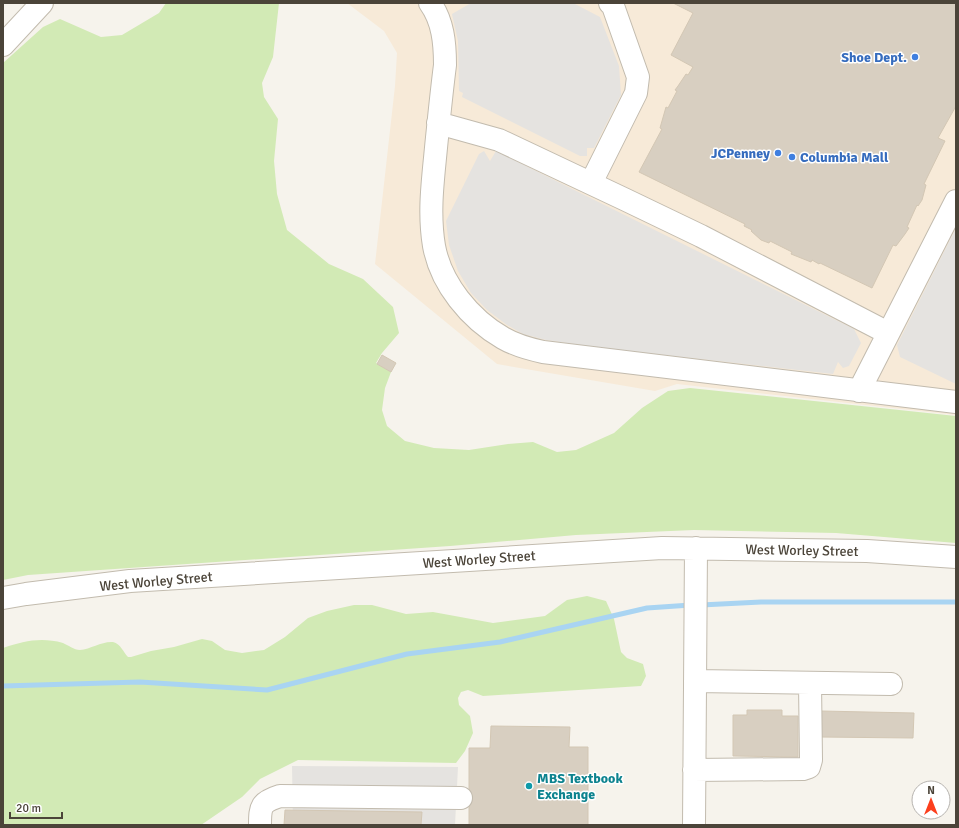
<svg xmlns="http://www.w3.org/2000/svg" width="959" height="828" font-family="Signika,sans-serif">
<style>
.commercial{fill:#f7ead8}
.green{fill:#d2eab5}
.parking{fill:#e5e3e0}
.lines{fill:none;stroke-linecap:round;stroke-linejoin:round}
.stream{stroke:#a9d4f2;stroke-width:5}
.building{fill:#d8cfc1;stroke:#d3c7b4}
.minor-casing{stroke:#c2bbae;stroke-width:24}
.minor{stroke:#fff;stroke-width:22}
.shop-dot{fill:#3f7fe0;stroke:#fff;stroke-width:1.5}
.culture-dot{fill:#0f9aa8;stroke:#fff;stroke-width:1.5}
.labels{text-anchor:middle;stroke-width:3;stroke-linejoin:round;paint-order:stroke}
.shop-label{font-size:14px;font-weight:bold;fill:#366cbe;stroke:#fff;text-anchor:end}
.street-label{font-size:14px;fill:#4b4439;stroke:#fff}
.culture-label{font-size:14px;font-weight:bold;fill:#0d838f;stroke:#fff;text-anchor:start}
</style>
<rect width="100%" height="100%" fill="#f6f3ec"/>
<path class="commercial" d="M347 3H956V415L677 384 655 391 497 364 375 264 395 86 397 53 384 31Z"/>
<path class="green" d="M166 3H279L273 57 262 83 264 97 278 119 274 161 277 194 287 230 329 264 363 279 393 307 399 333 382 353 376 363 391 372 385 388 382 410 387 426 405 441 434 448 469 450 508 444 533 442 557 452 576 450 614 433 642 408 668 391 690 388 956 416V543L836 533 694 530 576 535 450 546 28 575 3 580V63L43 27 60 19 101 37 122 35 159 13Z
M587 596 606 601 614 619 621 652 627 658 643 664 646 676 641 686 483 696 468 690 461 692 458 698 459 705 470 716 473 733 465 751 456 763 298 760 260 779 242 797 201 825H3V648C24 641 41 637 63 643 68 645 74 650 80 650 91 649 102 641 113 642 121 644 123 652 128 657H131L151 651 174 647 202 639 212 641 225 650 242 653 264 650 285 637 308 618 327 611 354 605H372L406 614 433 612 493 623 545 616 567 600Z"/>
<path class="parking" d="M471 3H573L600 17 619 66 621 95 594 148H587V156H580L462 97 463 93 459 91 458 41 452 14Z
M484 151 490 161 496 151 854 329 861 343 849 366 843 368 838 362 833 374 594 347 546 340 523 334 507 325 487 310 471 293 458 271 449 245 446 221 479 154Z
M956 228V384L900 357 897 345Z
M292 766 458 767 455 825H293Z"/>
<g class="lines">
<path class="stream" d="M701 605 761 602H956
M3 686 140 682 267 690 407 654 500 642 647 608 691 605"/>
</g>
<path class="building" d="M673 3H956V106L938 138 945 141 924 184 926 185 922 200 918 206 917 205 907 227 909 228 905 234 896 246 893 245 872 288 820 263 819 264 812 260 811 262 791 254 792 252 770 241 769 243 761 240 751 231 752 230 744 226 745 224 639 172 662 129 660 128 666 107 668 108 677 91 675 90 678 86 686 74 688 75 693 67 671 55 693 13Z
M382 355 396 363 391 372 377 364Z
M747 710H782V716H798V757L733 756V715H747Z
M821 711 914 713 913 738 820 737Z
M491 726 570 727 569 747H588V825H469V748H490Z
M285 810 422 812 421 825H284Z"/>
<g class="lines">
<defs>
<path id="minor" d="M430 3C443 21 445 43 445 65 441 96 438 127 435 158 432 188 429 216 434 246 441 284 470 319 503 338 515 345 529 349 543 352L956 402
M3 45 42 3
M438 123 499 140 624 199 701 236 888 333
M591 183 636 93 638 77 613 6 610 3
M859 391 956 201
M3 598 26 594 130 581 662 548 867 551 956 557
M695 681 891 684
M694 770 803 769 809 767 811 760 810 683
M260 825C260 806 261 802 280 796L461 798
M694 825 696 548"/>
</defs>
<use href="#minor" class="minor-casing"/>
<use href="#minor" class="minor"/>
</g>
<g class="shop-dot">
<circle cx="915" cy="57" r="4"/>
<circle cx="778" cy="153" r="4"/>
<circle cx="792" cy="157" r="4"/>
</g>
<circle class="culture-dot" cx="529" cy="786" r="4"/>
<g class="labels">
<g class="shop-label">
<text x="907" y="62">Shoe Dept.</text>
<text x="770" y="158">JCPenney</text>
<text x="800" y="162" text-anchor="start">Columbia Mall</text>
</g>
<g class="street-label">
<text transform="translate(802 550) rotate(1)" y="5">West Worley Street</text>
<text transform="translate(479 559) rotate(-4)" y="5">West Worley Street</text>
<text transform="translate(156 581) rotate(-5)" y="5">West Worley Street</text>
</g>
<g class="culture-label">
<text x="537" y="783">MBS Textbook<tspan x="537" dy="16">Exchange</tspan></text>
</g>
</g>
<rect width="959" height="828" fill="none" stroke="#4b4439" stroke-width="8"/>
<g transform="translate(931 800)"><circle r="19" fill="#ffffff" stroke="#b7b4b0"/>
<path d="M0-3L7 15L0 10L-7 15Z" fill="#fc3f1d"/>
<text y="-6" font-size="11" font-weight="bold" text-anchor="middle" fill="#4b4439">N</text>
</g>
<path d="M10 812v6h52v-6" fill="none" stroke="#4b4439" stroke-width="2"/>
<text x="16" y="812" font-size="12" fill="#4b4439" stroke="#ffffff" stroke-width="3" paint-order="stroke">20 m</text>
</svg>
